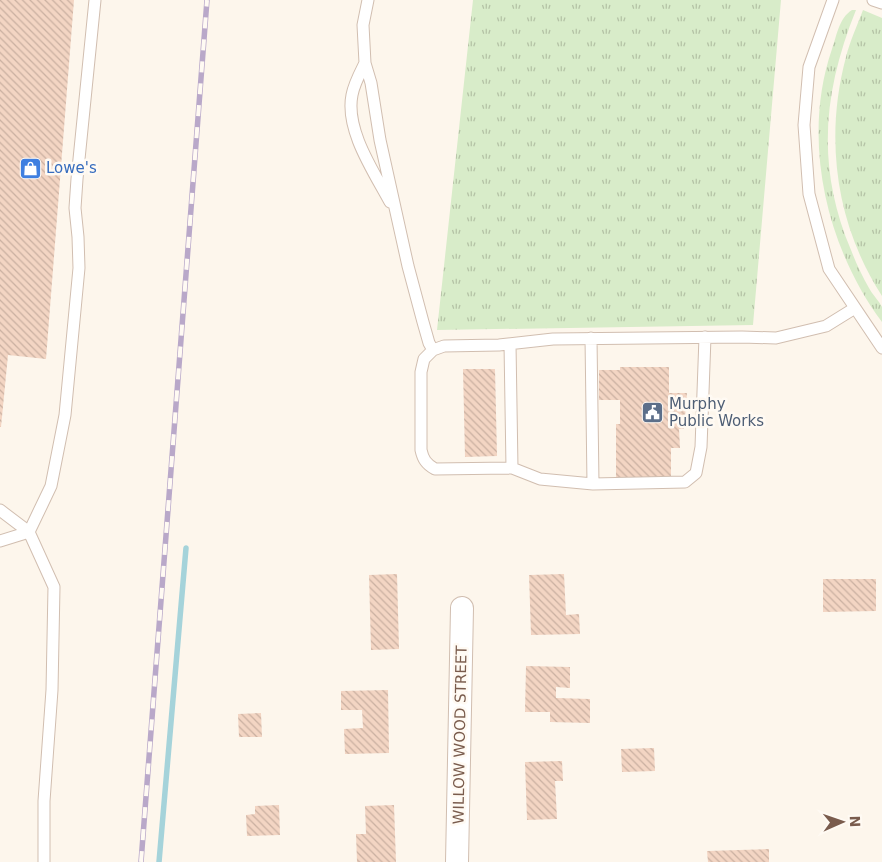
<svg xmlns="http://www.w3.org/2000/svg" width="882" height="862" font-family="'DejaVu Sans',sans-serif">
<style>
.grass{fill:url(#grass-tufts)}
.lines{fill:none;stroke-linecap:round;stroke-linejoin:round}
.stream{stroke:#a5d3da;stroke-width:5.5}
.building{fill:url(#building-back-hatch)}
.lane-casing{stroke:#d1beb0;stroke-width:13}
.street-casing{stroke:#d1beb0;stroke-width:24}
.lane{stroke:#fff;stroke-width:11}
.street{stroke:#fff;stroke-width:22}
.rail-casing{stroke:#b9a8c9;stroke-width:5.5}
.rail{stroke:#fffaf3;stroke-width:4;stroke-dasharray:11;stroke-linecap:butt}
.labels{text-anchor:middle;stroke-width:5;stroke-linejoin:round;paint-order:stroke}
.shop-label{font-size:15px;fill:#366cbe;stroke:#fffaf3;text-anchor:start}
.service-label{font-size:15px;fill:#4e5e75;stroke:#fffaf3;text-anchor:start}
.street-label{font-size:15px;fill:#7a5c4d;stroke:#fffaf3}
</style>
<defs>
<pattern id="grass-tufts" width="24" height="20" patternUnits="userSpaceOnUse" patternTransform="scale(1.25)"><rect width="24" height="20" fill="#d8ecc9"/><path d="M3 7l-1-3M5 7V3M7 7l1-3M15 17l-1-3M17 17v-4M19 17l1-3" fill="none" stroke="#b4c2a5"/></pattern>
<pattern id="building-back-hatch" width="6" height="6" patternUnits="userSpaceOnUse" patternTransform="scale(1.25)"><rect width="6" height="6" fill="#f3d5c3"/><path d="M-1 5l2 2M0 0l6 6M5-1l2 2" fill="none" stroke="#cab0a1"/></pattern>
</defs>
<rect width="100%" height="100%" fill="#fdf6ec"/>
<path class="grass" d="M473 0H781L753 325 437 330Z
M852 10H856C823 92 816 167 851 250 856 263 862 276 869 288 872 294 879 301 882 307 882 311 882 318 882 322 826 247 801 139 832 49 837 35 839 18 852 10Z
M863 10 882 18V296C836 225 824 139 846 57 850 41 857 26 863 10Z"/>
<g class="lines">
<path class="stream" d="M159 862 186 548"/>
</g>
<path class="building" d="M0 0H74L46 359 8 355 1 427H0Z
M620 367H669V393H687L684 429H679L680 448H671V477L616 478V424H620V400H599V370H620Z
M463 369H495L497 456 465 457Z
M397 574 399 649 371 650 369 575Z
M564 574 566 615 579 614 580 634 531 635 529 575Z
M823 579H876V611L823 612Z
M526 666 570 667V688L556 687V698L590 699V723L550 722V712H525Z
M388 690 389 753 345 754 344 729 363 728 362 710H341V691Z
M261 713 262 737H239L238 714Z
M654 748 655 771 622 772 621 749Z
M562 761 563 781H555L557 819 527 820 525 762Z
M279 805 280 835 247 836 246 815 255 814V806Z
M394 805 396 862H357L356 834H366L365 806Z
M769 849V862H708L707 851Z"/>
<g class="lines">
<defs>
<path id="lane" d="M368 0 363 25 365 63 371 83 380 140 408 266 423 322 429 343 433 350
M833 0 809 67 804 125 809 194 829 269 882 348
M873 0 882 3
M365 63C360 73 354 84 352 95 345 130 374 172 390 202
M705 337 701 447 696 473 685 482 593 484 540 479 512 468 435 469C426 464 423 459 421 450V372L424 359 433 350 444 346 499 345 553 339 742 337 776 338 826 326 855 308
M591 338 593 484
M510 344 512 468
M0 510 29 532 54 587 52 690 44 801V862
M0 541 29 532 51 486 65 415 79 268 78 237 75 208 77 179 95 0"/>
<path id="street" d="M457 862 462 608"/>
</defs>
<use href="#lane" class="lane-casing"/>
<use href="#street" class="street-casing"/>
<use href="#lane" class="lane"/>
<use href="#street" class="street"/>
<defs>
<path id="rail" d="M141 862 207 0"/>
</defs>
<use href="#rail" class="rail-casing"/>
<use href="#rail" class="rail"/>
</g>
<defs>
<symbol id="shop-square" viewBox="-11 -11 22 22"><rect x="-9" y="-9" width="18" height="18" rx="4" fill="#3f7fe0" stroke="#fffaf3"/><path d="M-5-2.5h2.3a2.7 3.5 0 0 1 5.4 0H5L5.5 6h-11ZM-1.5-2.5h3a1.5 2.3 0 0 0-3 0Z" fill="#fff"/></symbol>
<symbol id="civic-square" viewBox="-11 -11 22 22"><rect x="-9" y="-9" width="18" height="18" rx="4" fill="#5c6f8a" stroke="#fffaf3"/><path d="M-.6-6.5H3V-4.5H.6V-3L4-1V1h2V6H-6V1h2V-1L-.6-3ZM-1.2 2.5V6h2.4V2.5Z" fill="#fff"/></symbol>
</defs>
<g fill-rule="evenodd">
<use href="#shop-square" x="18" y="156" width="25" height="25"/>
<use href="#civic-square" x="640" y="400" width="25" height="25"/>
</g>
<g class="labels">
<g class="shop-label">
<text x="46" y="173">Lowe's</text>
</g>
<g class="service-label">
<text x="669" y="409">Murphy<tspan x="669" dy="17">Public Works</tspan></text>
</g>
<g class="street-label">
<text transform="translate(460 735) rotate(-89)" y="5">WILLOW WOOD STREET</text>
</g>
</g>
<g transform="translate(842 822) rotate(88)" stroke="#fffaf3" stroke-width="4" paint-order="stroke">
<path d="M0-4L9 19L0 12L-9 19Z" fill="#7a5c4d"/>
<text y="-8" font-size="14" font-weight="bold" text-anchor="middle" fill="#7a5c4d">N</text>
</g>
</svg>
